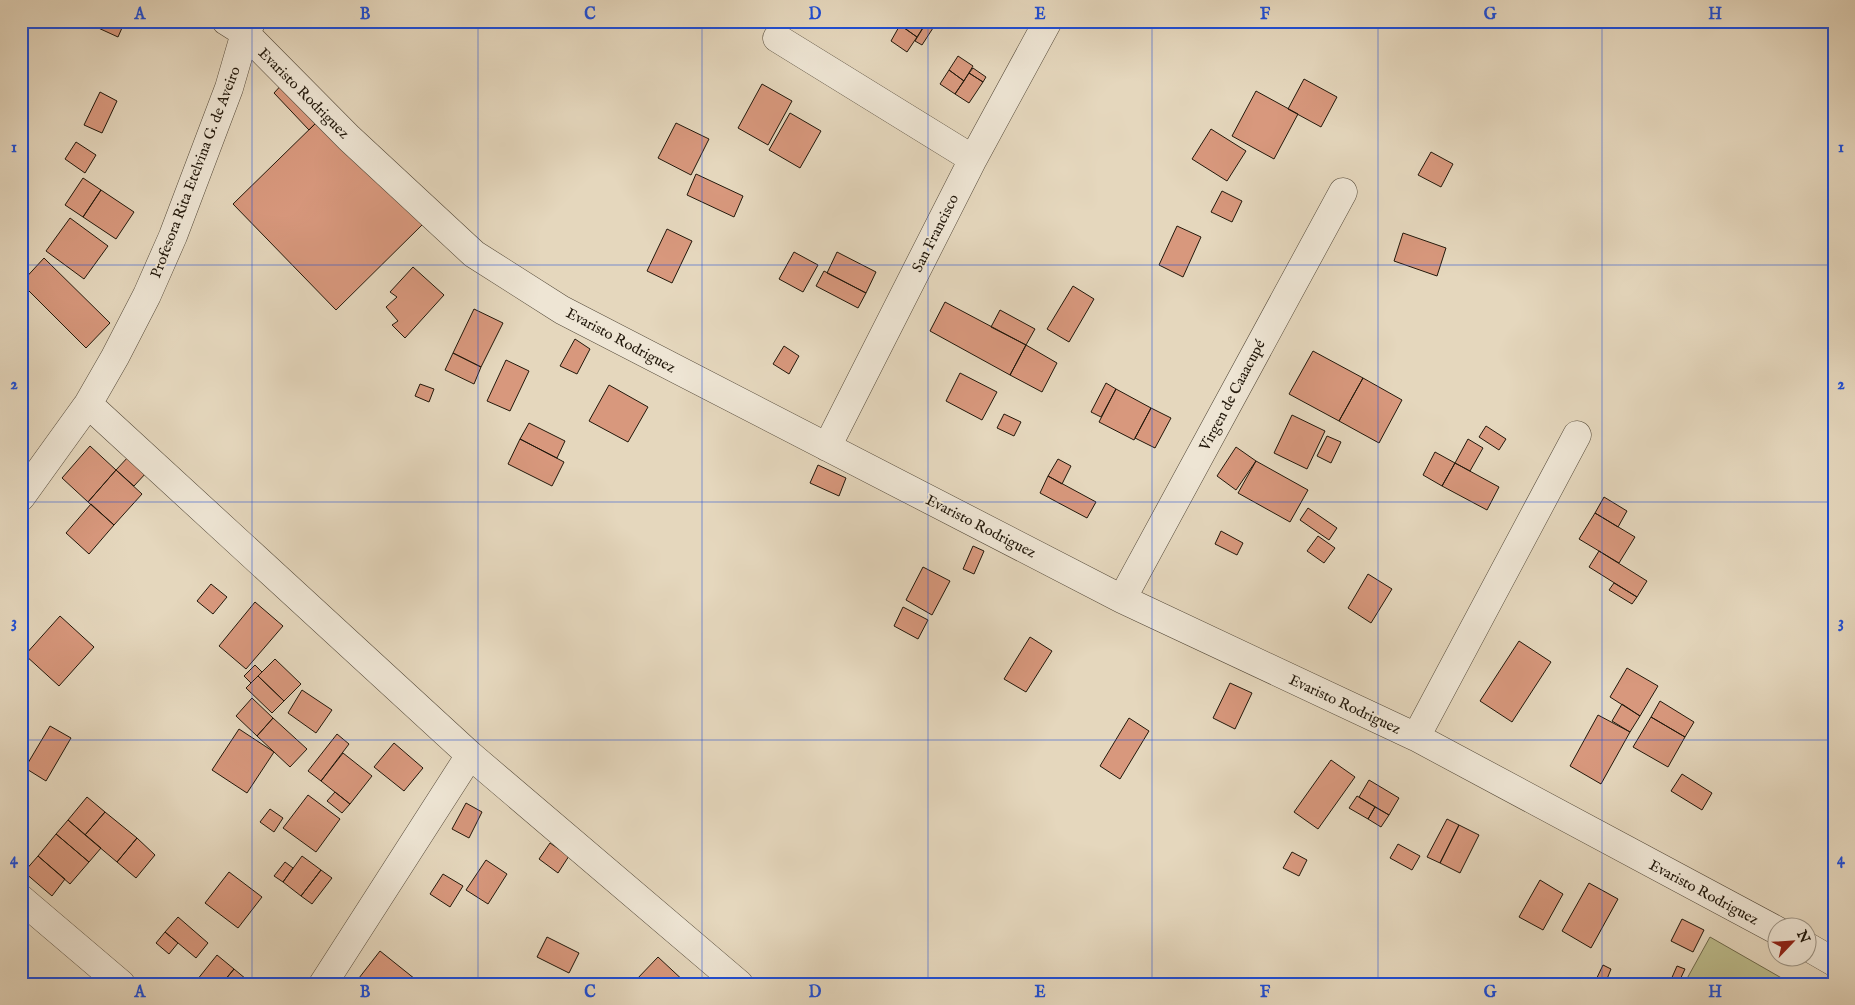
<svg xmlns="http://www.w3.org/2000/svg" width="1855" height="1005" font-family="'IM FELL English',serif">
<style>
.green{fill:#bcbc8c;stroke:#6f6a4c}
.building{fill:#d8987d;stroke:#22180b}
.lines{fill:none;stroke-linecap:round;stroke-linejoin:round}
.minor-casing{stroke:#534838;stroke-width:29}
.minor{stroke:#eee5d4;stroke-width:28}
.grid{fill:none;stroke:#1d4ed8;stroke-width:1;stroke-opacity:0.55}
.labels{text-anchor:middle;stroke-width:4;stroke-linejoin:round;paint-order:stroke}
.street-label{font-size:15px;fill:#22180b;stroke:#eee5d4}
.neatline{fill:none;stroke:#1d4ed8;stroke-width:2}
.grid-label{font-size:16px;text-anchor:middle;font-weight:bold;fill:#1d4ed8}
</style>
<rect width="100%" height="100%" fill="#e5d7bd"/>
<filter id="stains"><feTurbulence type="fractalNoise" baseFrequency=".004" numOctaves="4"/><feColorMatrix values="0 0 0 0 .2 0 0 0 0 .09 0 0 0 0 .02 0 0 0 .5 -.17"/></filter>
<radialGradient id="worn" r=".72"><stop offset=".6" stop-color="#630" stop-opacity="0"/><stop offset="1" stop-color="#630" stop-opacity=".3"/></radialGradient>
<path class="green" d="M1710 937 1792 984H1684Z"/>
<path class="building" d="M83 21H125L118 37Z
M903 21H923L926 23 917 37 900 25Z
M926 23 933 28 922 45 915 41Z
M900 25 917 37 907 52 891 41Z
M958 56 973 66 964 81 949 70Z
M973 68 986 77 983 82 969 73Z
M949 70 964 81 955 94 940 84Z
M969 73 983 82 969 103 955 94Z
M1304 79 1337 97 1321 127 1288 109Z
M285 81 321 118 309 130 274 93Z
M762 84 792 101 768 145 738 128Z
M1256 91 1298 114 1274 159 1232 136Z
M100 92 117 101 102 133 84 125Z
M790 113 821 131 800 168 769 150Z
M321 118 424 223 336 310 233 204Z
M676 123 709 139 691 175 658 158Z
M1211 129 1246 151 1227 181 1192 159Z
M76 142 96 155 85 173 65 159Z
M1431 152 1453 164 1441 187 1418 175Z
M696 174 743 196 734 217 687 195Z
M83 178 101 190 83 217 65 205Z
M101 190 134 212 116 239 83 217Z
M1222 191 1242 201 1232 222 1211 212Z
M70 218 108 246 84 279 46 251Z
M1177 226 1201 237 1183 277 1159 265Z
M667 229 692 241 672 283 647 271Z
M1403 233 1446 248 1437 276 1394 261Z
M794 252 818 265 803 292 779 279Z
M837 252 876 272 866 293 827 273Z
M44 258 110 323 86 348 21 283Z
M413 267 444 295 405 338 392 325 398 321 386 307 397 297 390 292Z
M824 271 866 293 858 308 816 286Z
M1073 286 1094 299 1069 342 1047 329Z
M945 302 1026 345 1010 375 930 331Z
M474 309 503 323 481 367 453 353Z
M1000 310 1035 329 1026 345 991 327Z
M575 339 590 349 577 374 560 366Z
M1026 345 1057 363 1042 392 1010 375Z
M784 346 799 356 789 374 773 364Z
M1313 351 1363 378 1339 421 1289 394Z
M453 353 481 367 474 384 445 370Z
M506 360 529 371 510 411 487 401Z
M960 373 997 392 982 420 946 401Z
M1363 378 1402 400 1379 443 1339 421Z
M1106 383 1116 389 1101 417 1091 412Z
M420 384 434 389 429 402 415 396Z
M609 385 648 407 628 442 589 421Z
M1116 389 1151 408 1134 440 1099 422Z
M1151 408 1171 418 1155 448 1135 438Z
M21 411 26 415 21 421Z
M1004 414 1021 422 1014 436 997 428Z
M1292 415 1325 431 1307 469 1274 453Z
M529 423 565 441 557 458 520 439Z
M1486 426 1506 439 1499 450 1479 437Z
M1327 436 1341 442 1331 463 1317 456Z
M520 439 564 462 552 486 508 464Z
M1468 439 1483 448 1470 471 1455 463Z
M90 446 116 470 88 502 62 478Z
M1236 447 1256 461 1236 490 1217 476Z
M1435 452 1455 463 1442 486 1423 475Z
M129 456 147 472 134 486 116 470Z
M1058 459 1071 466 1062 484 1048 476Z
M1256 461 1308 490 1290 522 1238 493Z
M1455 463 1499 487 1487 510 1442 486Z
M818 465 846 478 839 496 810 483Z
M116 470 142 494 114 525 88 502Z
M1048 476 1096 502 1087 518 1040 493Z
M1604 497 1627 511 1618 527 1595 513Z
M91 504 114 525 89 554 66 533Z
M1308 508 1337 528 1329 540 1300 520Z
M1595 513 1635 537 1619 563 1579 539Z
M1221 531 1243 543 1237 555 1215 544Z
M1318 536 1335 548 1324 563 1307 551Z
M973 546 984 551 974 574 963 569Z
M1599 551 1647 581 1637 597 1589 567Z
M923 567 950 581 932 615 906 600Z
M1368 574 1392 589 1371 623 1348 608Z
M1614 583 1637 597 1632 604 1609 590Z
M211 584 227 597 213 614 197 601Z
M255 602 283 626 246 669 219 646Z
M903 607 928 620 918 639 894 626Z
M60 616 94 647 59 686 25 655Z
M1030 637 1052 651 1026 692 1004 679Z
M1519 641 1551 662 1512 722 1480 701Z
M275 659 301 684 284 701 258 676Z
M255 665 262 672 251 683 244 676Z
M1627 668 1658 686 1640 716 1610 697Z
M258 676 284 701 272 713 246 688Z
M1230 683 1252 693 1235 729 1213 718Z
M302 690 332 710 316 733 288 713Z
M252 698 273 718 257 736 236 716Z
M1660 701 1694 722 1685 737 1651 717Z
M1622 704 1640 716 1630 732 1612 721Z
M1598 715 1630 732 1601 784 1570 766Z
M1651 717 1685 737 1668 767 1633 747Z
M273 718 307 749 290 767 257 736Z
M1129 718 1149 731 1120 779 1100 766Z
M50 726 71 738 46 781 25 768Z
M239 729 274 752 247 793 212 770Z
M337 734 349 744 321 781 308 771Z
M394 743 423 768 404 791 374 767Z
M343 753 372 776 350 804 321 781Z
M1331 760 1355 777 1318 829 1294 812Z
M1682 774 1712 793 1702 810 1671 791Z
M1369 780 1399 798 1389 815 1359 797Z
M335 792 350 804 342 813 327 801Z
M308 795 340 819 316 852 283 828Z
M1357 796 1375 807 1368 819 1349 808Z
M87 797 105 812 85 835 68 820Z
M466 803 482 812 469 838 452 829Z
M1375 807 1389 815 1381 827 1368 819Z
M270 809 283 818 274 832 260 822Z
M105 812 137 838 117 862 85 835Z
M1447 819 1459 825 1440 863 1427 857Z
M68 820 101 848 89 862 56 834Z
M1459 825 1479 835 1460 873 1440 863Z
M56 834 89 862 70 884 38 856Z
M137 838 155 855 136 878 117 862Z
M550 843 569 856 558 873 539 859Z
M1398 844 1420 856 1412 870 1390 858Z
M1292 852 1307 860 1299 876 1283 868Z
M38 856 65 879 52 896 24 872Z
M302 856 321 870 301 896 283 882Z
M486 860 507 874 488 904 466 890Z
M285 862 293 868 283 882 274 876Z
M321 870 332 878 312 904 301 896Z
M229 872 262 897 238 928 205 903Z
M443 874 463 886 450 907 430 894Z
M1540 880 1563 894 1543 930 1519 917Z
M1589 883 1618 899 1591 948 1562 931Z
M178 917 208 943 196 958 165 932Z
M1682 919 1704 930 1693 952 1671 941Z
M165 932 178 943 169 954 156 943Z
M547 937 579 953 569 973 537 957Z
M380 951 415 979 412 984H366L359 978Z
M217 955 234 969 222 984H202L197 980Z
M658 957 687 984H639L636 980Z
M1603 965 1611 969 1605 984H1594Z
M1677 966 1685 969 1678 984H1673L1670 982Z
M234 969 252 984H225L223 982Z"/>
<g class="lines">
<defs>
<path id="minor" d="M226 21 245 33 349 138 474 254 562 310 1122 599 1416 737 1778 931
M777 38 973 159
M88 404 470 755 323 984
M827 447 973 159 1048 21
M21 497 88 404 115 357 147 295 173 236 229 88 245 33 252 21
M1122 599 1343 192
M1416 737 1577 435
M470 755 739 984
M21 899 121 984
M1808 947 1834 962"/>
</defs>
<use href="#minor" class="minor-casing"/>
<use href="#minor" class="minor"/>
</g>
<path class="grid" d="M252 21V984M478 21V984M702 21V984M928 21V984M1152 21V984M1378 21V984M1602 21V984M21 265H1834M21 502H1834M21 740H1834"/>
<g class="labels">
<g class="street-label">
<text transform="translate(304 93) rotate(45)" y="5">Evaristo Rodriguez</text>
<text transform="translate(195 172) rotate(-69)" y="5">Profesora Rita Etelvina G. de Aveiro</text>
<text transform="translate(935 233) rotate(-63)" y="5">San Francisco</text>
<text transform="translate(621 340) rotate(28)" y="5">Evaristo Rodriguez</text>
<text transform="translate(1232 395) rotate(-62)" y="5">Virgen de Caaacupé</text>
<text transform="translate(981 526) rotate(27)" y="5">Evaristo Rodriguez</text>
<text transform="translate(1345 704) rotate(25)" y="5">Evaristo Rodriguez</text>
<text transform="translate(1704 892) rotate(28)" y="5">Evaristo Rodriguez</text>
</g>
</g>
<rect width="1855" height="1005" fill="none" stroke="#e5d7bd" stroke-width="55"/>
<g transform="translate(1792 942) rotate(65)"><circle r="24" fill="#eee5d4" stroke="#9c9384"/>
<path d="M0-4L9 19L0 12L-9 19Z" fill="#8f2418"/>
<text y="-8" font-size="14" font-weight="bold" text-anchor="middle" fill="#22180b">N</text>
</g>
<rect x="28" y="28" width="1800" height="950" class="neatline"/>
<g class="grid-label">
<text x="140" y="19">A</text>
<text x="365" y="19">B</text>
<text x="590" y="19">C</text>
<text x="815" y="19">D</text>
<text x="1040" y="19">E</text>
<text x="1265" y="19">F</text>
<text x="1490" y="19">G</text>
<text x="1715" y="19">H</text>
<text x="14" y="152">1</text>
<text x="1841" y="152">1</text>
<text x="14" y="389">2</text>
<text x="1841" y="389">2</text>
<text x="14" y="627">3</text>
<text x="1841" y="627">3</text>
<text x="14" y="864">4</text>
<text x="1841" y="864">4</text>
<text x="140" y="997">A</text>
<text x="365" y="997">B</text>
<text x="590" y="997">C</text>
<text x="815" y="997">D</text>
<text x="1040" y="997">E</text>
<text x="1265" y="997">F</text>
<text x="1490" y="997">G</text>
<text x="1715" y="997">H</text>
</g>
<rect width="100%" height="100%" filter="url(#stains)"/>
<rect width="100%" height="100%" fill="url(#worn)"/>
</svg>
